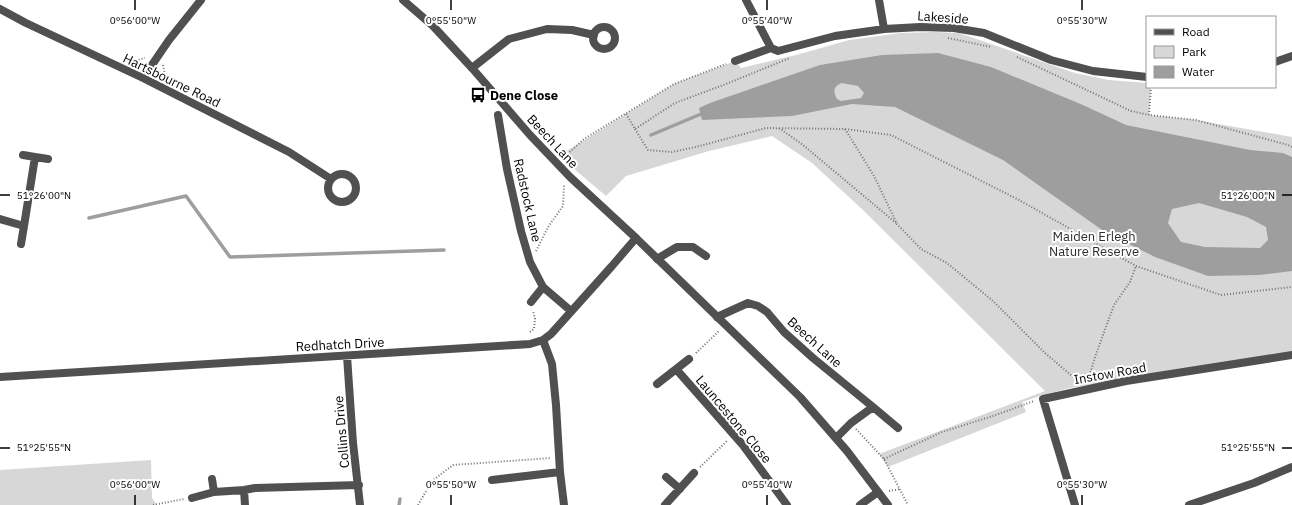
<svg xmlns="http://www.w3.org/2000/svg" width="1292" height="505" font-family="'IBM Plex Sans',sans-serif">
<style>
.green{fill:#d7d7d7}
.water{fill:#9e9e9e;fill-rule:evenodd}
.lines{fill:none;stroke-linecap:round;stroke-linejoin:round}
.stream{stroke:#9e9e9e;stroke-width:3.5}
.path{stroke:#727272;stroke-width:2;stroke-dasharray:1 2;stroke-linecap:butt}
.minor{stroke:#505050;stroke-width:8}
.tertiary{stroke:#505050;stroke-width:8}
.ticks{fill:none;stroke:#000;stroke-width:1.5}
.labels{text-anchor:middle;stroke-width:4;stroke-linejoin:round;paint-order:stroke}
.street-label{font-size:13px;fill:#000;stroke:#fff}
.poi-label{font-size:13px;font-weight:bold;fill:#000;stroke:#fff;text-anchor:start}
.park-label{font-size:13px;fill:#2e2e2e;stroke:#fff}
.ticks-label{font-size:10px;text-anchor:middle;fill:#000;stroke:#fff;stroke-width:4;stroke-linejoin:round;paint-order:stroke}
</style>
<rect width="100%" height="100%" fill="#fff"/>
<path class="green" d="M935 32 959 33 1075 73 1109 80 1147 83V87H1151L1149 115 1196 120 1292 137V353L1070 388 1046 394 1022 402 1026 412 888 467 879 454 1045 391 863 210 812 163 772 136 709 151 626 176 606 196 559 156 674 84 735 61 741 68 800 54 849 40 901 33Z
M151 460 152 498 157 505H0V470Z"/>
<path class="water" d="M938 53 991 67 1083 105 1126 125 1250 150 1283 153 1292 157V271L1259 275 1208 276 1155 257 1105 232 1003 160 895 107 852 104 792 116 702 120 699 108 710 103 820 65 882 55ZM842 83 858 86 864 93 861 98 841 101 837 99C833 92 833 86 842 83ZM1199 203 1247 217 1266 227 1268 240 1260 248 1205 247 1181 242 1168 223 1172 209Z"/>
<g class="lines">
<path class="stream" d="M651 135 701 114
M89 218 186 196 230 257 444 250
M399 505 400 499"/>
<path class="path" d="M948 38 991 47
M1017 57 1131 111 1149 115
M130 62 145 58
M163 65 166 80
M1151 87 1149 115 1196 120 1288 145 1292 147
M626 114 635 129 675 103 726 84 790 58
M779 128 803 145 896 223
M635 129 648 150 672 152 696 147 766 128 845 129 891 135 1019 200 1136 266 1221 295 1292 287
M845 129 874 176 897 224 921 249 947 263 993 301 1045 353 1079 382
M563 158 584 139 674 84 726 64
M536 251 548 227 563 206 564 185
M530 332 534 329 535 319 533 311
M696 353 719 331
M1088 381 1095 357 1114 305 1130 282 1136 266
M856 429 884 459 908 505
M884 459 942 432 993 416 1034 401
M700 467 727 441
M889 491 900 489
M153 505 184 499
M418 505 432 481 453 465 551 458"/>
<path class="minor" d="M746 0 771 48
M879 0 884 29
M0 9 26 23 143 78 289 152 331 179
M593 38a11 11 0 1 1 22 0a11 11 0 1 1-22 0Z
M735 61 771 48 778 51 835 36 884 29 920 27 954 28 984 33 1051 60 1093 71 1147 77
M1275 62 1292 56
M472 68 509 39 547 29 572 30 594 35
M143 78 169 40 201 0
M498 115 507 169 521 231 530 262 543 287 571 311
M35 157 48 159
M328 188a14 14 0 1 1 28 0a14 14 0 1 1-28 0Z
M0 219 24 226 35 157 23 155
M21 244 24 226
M657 259 677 247H693L706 256
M531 302 543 287
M717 317 748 303 758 306 767 312 784 332 813 358 873 407 851 423 836 438
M543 340 552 364 556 405 560 472 564 505
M347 356 353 443 360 505
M676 369 742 444 787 505
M0 377 530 344 543 340 551 334 612 266 636 238
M657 384 689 359
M873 407 898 428
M666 477 680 489
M212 479 214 492
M492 480 560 472
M244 490 245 505
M192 498 214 492 244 490 255 488 359 485
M665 505 694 473
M860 505 878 492
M1075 505 1043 399 1126 381 1292 355
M1189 505 1254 483 1292 467"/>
<path class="tertiary" d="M403 0 433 26 472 68 530 135 570 177 636 238 800 397 847 451 888 505"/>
</g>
<path class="ticks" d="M135 0V10M451 0V10M767 0V10M1082 0V10M0 195H10M1282 195H1292M0 448H10M1282 448H1292M135 495V505M451 495V505M767 495V505M1082 495V505"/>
<defs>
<symbol id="bus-bare" viewBox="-9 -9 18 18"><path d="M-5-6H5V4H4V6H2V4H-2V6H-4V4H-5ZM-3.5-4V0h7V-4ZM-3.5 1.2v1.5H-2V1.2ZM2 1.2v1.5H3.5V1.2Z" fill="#000" stroke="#fff" stroke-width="2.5" paint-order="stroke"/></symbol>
</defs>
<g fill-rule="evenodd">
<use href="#bus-bare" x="467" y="84" width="22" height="22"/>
</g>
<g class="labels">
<g class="street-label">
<text transform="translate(943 17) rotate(4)" y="5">Lakeside</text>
<text transform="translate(172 80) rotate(26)" y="5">Hartsbourne Road</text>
<text transform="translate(553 141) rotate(47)" y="5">Beech Lane</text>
<text transform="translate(528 200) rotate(77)" y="5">Radstock Lane</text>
<text transform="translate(815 342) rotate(42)" y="5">Beech Lane</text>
<text transform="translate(340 344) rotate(-3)" y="5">Redhatch Drive</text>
<text transform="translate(1110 373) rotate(-10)" y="5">Instow Road</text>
<text transform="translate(734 419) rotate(50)" y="5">Launcestone Close</text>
<text transform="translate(341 432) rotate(-95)" y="5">Collins Drive</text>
</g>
<g class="poi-label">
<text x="490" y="100">Dene Close</text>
</g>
<g class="park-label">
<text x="1094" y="241">Maiden Erlegh<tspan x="1094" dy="15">Nature Reserve</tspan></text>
</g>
</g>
<g class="ticks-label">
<text x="135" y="24">0°56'00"W</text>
<text x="451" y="24">0°55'50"W</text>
<text x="767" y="24">0°55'40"W</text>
<text x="1082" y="24">0°55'30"W</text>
<text x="44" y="199">51°26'00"N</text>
<text x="1248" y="199">51°26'00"N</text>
<text x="44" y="451">51°25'55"N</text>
<text x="1248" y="451">51°25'55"N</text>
<text x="135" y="488">0°56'00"W</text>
<text x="451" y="488">0°55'50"W</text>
<text x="767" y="488">0°55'40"W</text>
<text x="1082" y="488">0°55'30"W</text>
</g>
<rect x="1146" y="16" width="130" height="72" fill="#ffffff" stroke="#999999"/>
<rect x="1154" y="29" width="20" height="6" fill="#505050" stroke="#999999"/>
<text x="1182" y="36" font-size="12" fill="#000000">Road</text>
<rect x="1154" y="46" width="20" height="12" fill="#d7d7d7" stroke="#999999"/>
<text x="1182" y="56" font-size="12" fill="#000000">Park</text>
<rect x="1154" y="66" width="20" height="12" fill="#9e9e9e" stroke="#999999"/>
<text x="1182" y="76" font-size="12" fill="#000000">Water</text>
</svg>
